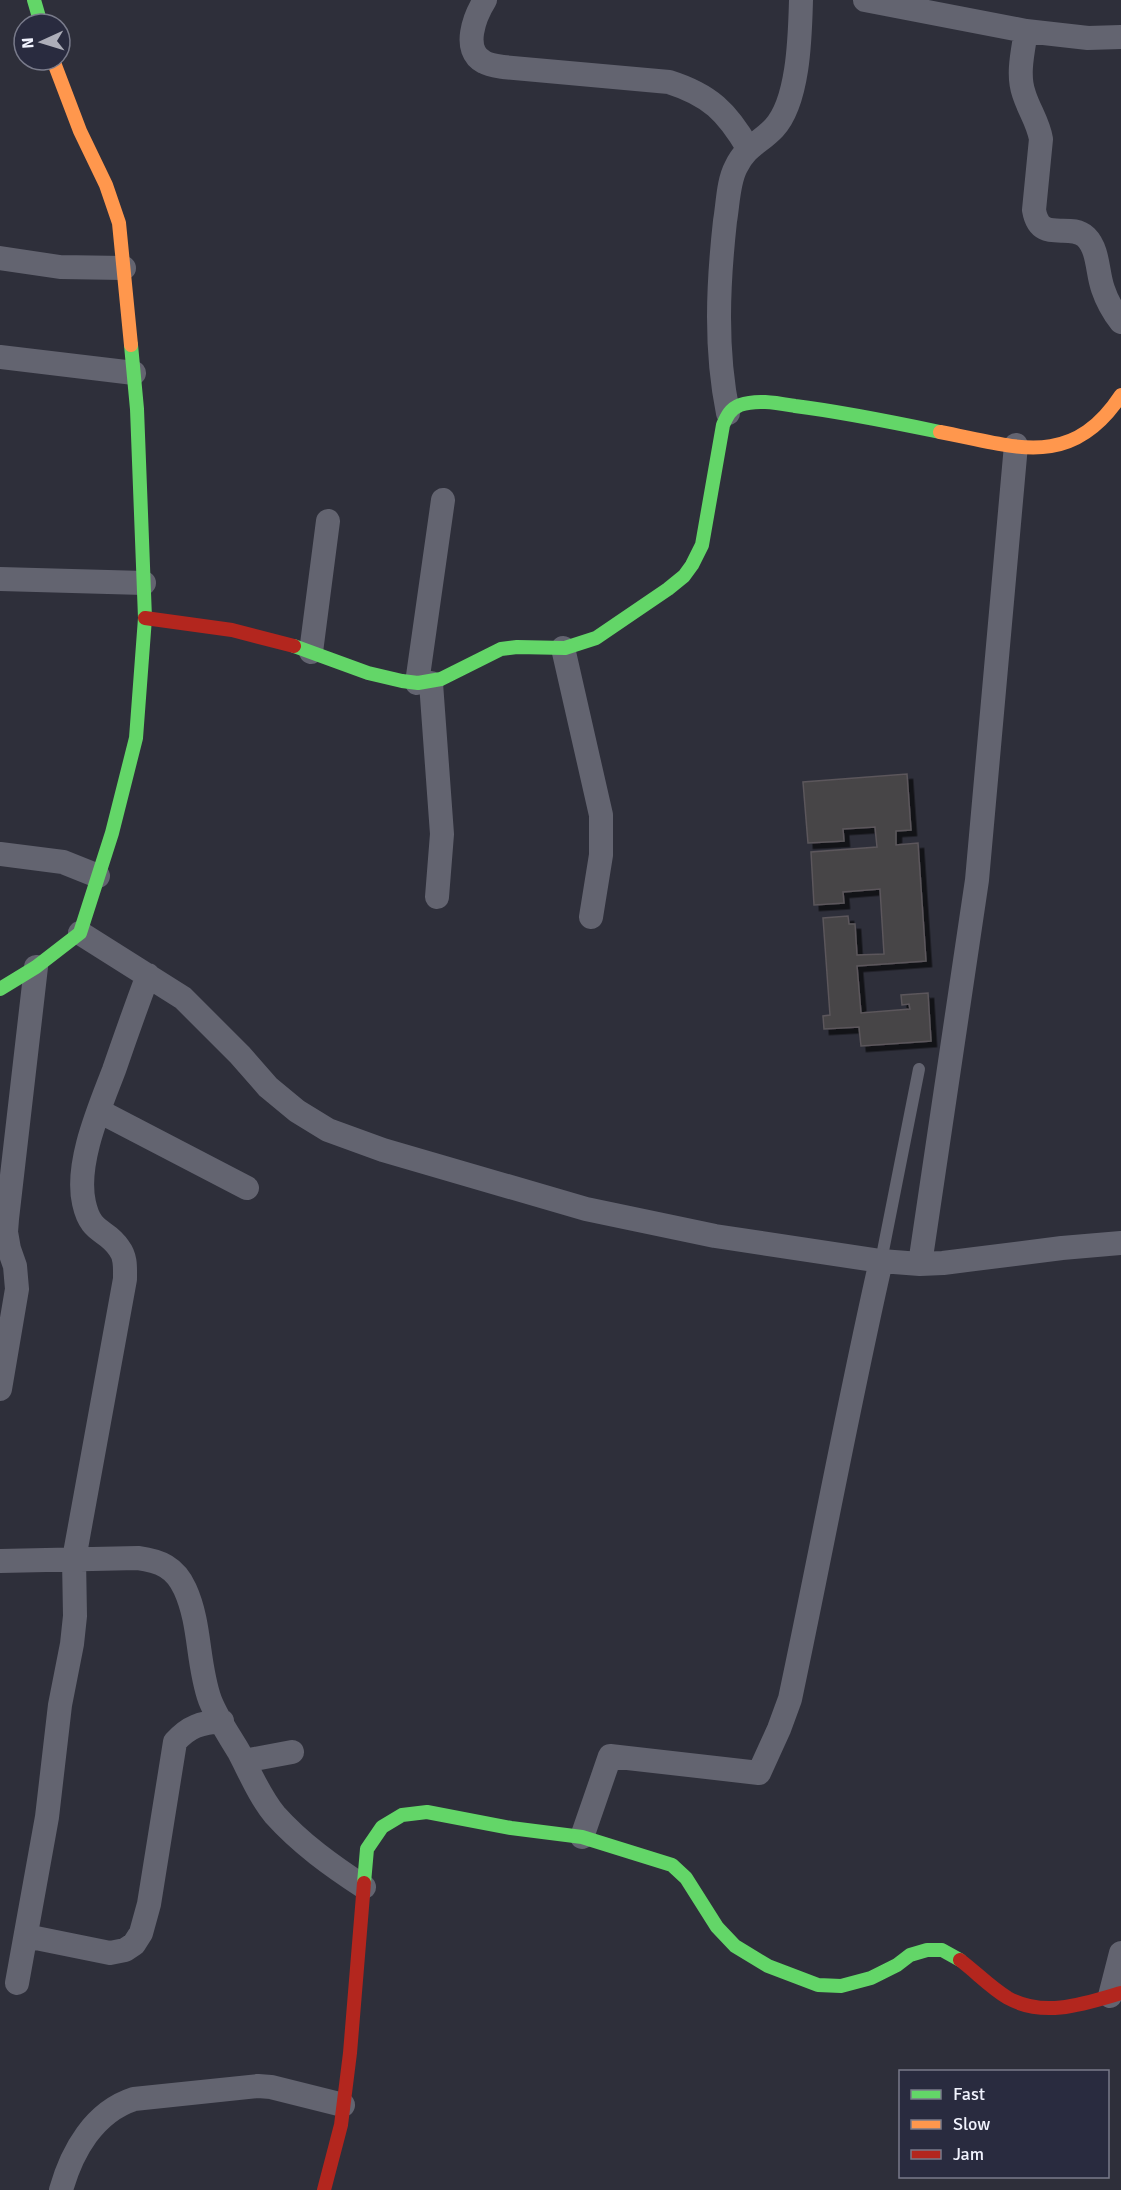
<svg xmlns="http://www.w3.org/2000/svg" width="1121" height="2190" font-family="Signika,sans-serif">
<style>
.building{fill:#474446;stroke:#5b575b;stroke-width:1.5;filter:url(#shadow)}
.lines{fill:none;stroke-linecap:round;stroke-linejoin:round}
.lane{stroke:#636470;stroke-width:12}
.street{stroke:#636470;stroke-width:24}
.fast{stroke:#63d668;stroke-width:14}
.slow{stroke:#ff974d;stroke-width:14}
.jam{stroke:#b3261e;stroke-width:14}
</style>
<defs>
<filter id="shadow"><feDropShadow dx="5.5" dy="5.5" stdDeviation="0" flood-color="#0009"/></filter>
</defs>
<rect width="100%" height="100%" fill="#2e2f3a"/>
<path class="building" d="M907 774 911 830 896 831V845L918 843 926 961 857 966 861 1013 910 1009 909 1004 902 1005 901 995 928 993 931 1041 861 1046 859 1027 824 1029 823 1016 830 1015 823 918 848 916 849 924H855L857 955 884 954 880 889 843 892 844 903 814 905 811 852 877 847 875 827 843 829 844 841 808 843 803 782Z"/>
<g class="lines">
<path class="lane" d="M881 1261 919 1069"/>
<path class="street" d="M485 0C475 16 461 50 484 62 489 65 497 66 503 67L669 82C710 95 727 112 748 148
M865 0 1026 31 1088 38 1121 37
M1026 31C1023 51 1017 75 1024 94 1029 110 1038 122 1041 139L1034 210C1040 245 1069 221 1086 237 1099 250 1097 273 1103 289 1107 301 1114 313 1121 322
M0 258 60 267 124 268
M0 357 134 373
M728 413C715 349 718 285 725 221 728 204 728 182 736 167 746 146 760 143 774 128 799 101 800 35 801 0
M0 579 144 583
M563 648 601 815V855L591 917
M311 652 328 521
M417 683 443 500
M431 683 442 834 437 897
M0 854 63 862 98 876
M80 933 183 998 240 1055 268 1087 297 1111 328 1130 383 1150 586 1209 715 1236 881 1261 920 1264 943 1263 1062 1248 1121 1243
M99 1111 247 1188
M920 1264 977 880 1016 445
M0 1389 17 1289 15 1266 9 1249 6 1232 7 1219 36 967
M0 1561 138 1558C160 1561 175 1567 185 1589 201 1624 197 1664 210 1700 217 1718 229 1735 239 1752 250 1773 260 1797 275 1815 301 1844 332 1866 364 1887
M244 1761 292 1752
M582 1837 610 1756 759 1773 779 1729 790 1699C821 1553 848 1406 881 1261
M26 1936 110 1953 125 1950 134 1944 141 1933 149 1904 175 1742C189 1726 201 1723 222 1721
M17 1983 47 1817 60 1705 72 1644 75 1616 74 1559 125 1279C125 1268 126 1257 119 1248 106 1228 91 1235 84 1203 75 1163 100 1107 114 1070 125 1038 136 1007 148 975
M1110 1996 1121 1953
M61 2190C72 2151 94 2112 134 2099L258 2086 271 2087 343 2105"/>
<path class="fast" d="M34 0 41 24
M294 646 368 673 402 681 418 683 441 679 501 649 517 647 565 648 596 638 668 589 684 576 692 565 702 545 723 425C727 416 730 409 740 405 757 399 777 403 795 406 844 412 892 422 940 432
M0 989 36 967 80 933 112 833 136 738 145 618 137 409 131 345
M364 1883 367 1849 382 1827 402 1815 427 1812 511 1828 582 1837 672 1865 686 1878 717 1927 735 1946 768 1966 818 1985 841 1986 871 1978 897 1965 910 1955 927 1950H942L960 1960"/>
<path class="slow" d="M53 60 80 131 106 185 119 223 131 345
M940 432C1014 446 1071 471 1121 395"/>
<path class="jam" d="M145 618 232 630 294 646
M960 1960C976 1972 991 1988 1008 1998 1044 2018 1084 2004 1121 1993
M324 2190 341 2125 350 2053 364 1883"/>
</g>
<rect x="899" y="2070" width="210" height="108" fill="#292b3f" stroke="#797b8b" stroke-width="1.5"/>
<rect x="911" y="2090" width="30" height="9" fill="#63d668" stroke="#797b8b" stroke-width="1.5"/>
<text x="953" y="2100" font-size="18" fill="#f1f3fe">Fast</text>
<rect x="911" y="2120" width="30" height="9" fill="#ff974d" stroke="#797b8b" stroke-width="1.5"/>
<text x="953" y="2130" font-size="18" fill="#f1f3fe">Slow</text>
<rect x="911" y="2150" width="30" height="9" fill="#b3261e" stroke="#797b8b" stroke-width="1.5"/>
<text x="953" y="2160" font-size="18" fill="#f1f3fe">Jam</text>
<g transform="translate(42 42) rotate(266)"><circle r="28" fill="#292b3f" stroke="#797b8b" stroke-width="1.5"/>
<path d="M0-4.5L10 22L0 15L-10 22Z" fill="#adaeb9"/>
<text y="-9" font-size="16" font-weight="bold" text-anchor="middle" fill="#f1f3fe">N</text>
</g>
</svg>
